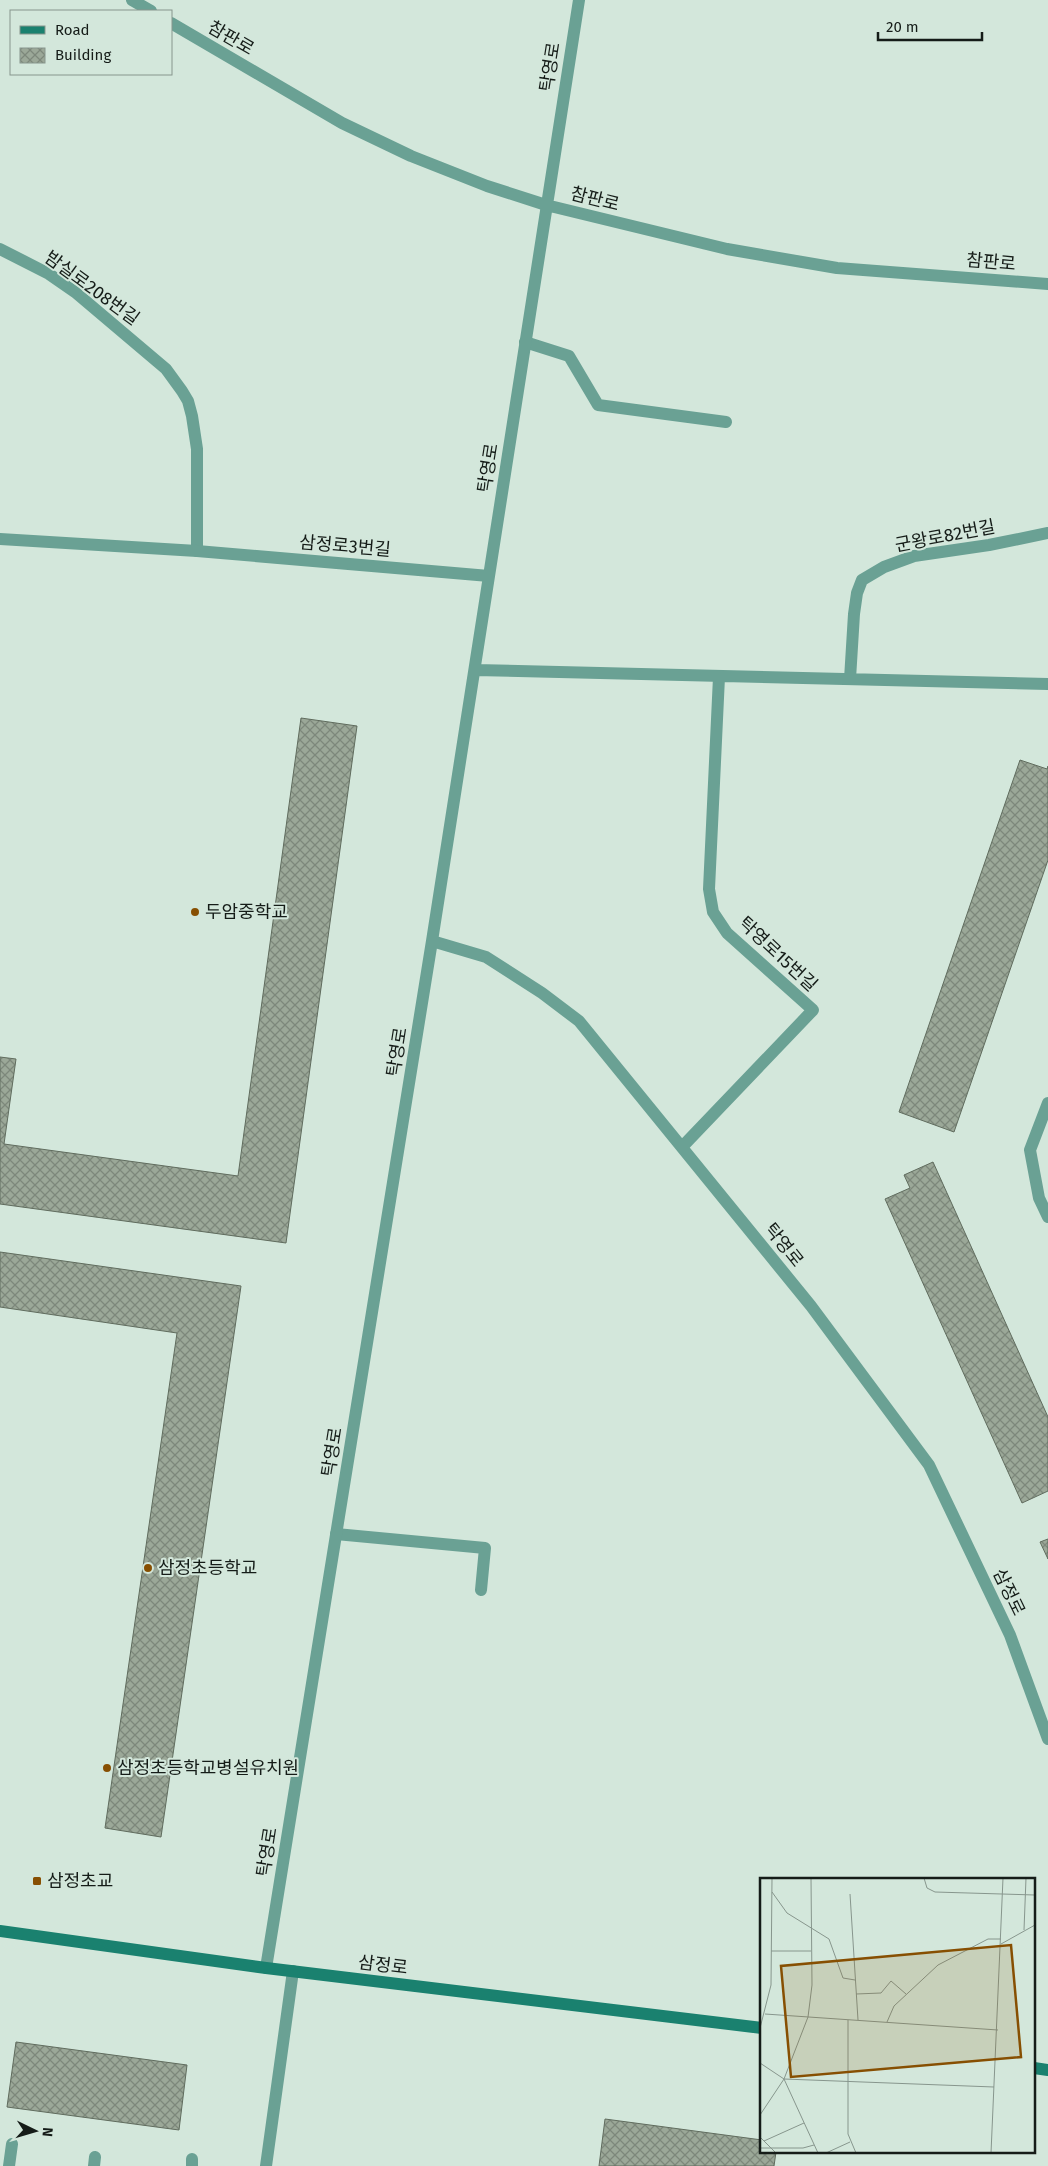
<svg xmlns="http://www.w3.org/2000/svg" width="1048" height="2166" font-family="'Fira Sans','Noto Sans KR',sans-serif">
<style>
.building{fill:url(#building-cross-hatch);stroke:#606c5e}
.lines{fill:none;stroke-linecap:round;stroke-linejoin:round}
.lane{stroke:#6aa194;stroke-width:12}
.street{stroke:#6aa194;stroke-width:12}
.secondary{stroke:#1a816f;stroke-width:12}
.poi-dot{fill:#874f02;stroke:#d3e7db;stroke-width:2}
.labels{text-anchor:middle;stroke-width:4;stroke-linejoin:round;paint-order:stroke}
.street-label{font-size:18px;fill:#151c18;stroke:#d3e7db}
.poi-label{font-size:18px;fill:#151c18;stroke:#d3e7db;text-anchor:start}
.inset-road{fill:none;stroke:#87968d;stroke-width:1}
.view{fill:#874f02;fill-opacity:0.15;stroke:#874f02;stroke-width:2.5}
.inset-edge{fill:none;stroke:#151c18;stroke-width:2.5}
</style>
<defs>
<pattern id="building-cross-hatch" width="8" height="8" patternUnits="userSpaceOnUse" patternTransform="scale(1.25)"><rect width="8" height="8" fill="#9ba898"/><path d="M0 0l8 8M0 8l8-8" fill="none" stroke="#7d887b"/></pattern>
</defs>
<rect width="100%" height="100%" fill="#d3e7db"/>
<path class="building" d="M301 718 357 726 286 1243 0 1204V1057L16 1059 4 1144 238 1176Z
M1020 760 1047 769 1048 766V860L954 1132 899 1112Z
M933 1162 1048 1417V1491L1022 1503 885 1199 910 1188 904 1175Z
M0 1252 241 1286 161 1837 105 1828 177 1333 0 1307Z
M1048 1539V1559L1040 1542Z
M16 2042 187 2065 179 2130 7 2107Z
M605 2119 762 2140V2152H776L774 2166H599Z"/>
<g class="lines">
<path class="lane" d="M0 249 49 274 75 292 166 369 182 391 188 401 192 416 197 449V551
M525 342 569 356 598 405 726 422
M1048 1103 1030 1150 1039 1198 1048 1217
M336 1534 485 1548 481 1590
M9 2166 12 2144
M94 2166 95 2157
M192 2166V2159
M266 2166 293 1971"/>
<path class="street" d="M132 0 151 11
M171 23 342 123 411 156 487 186 546 205 727 249 837 268 1048 284
M0 539 197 551 489 576
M475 670 1048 684
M850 679 854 614 857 593 862 580 884 567 914 556 989 545 1048 533
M432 941 486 957 542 993 579 1021 811 1306 929 1465 1010 1635 1048 1739
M682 1147 813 1010 727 933 713 912 709 889 719 677
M266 1968 432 941 579 0"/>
<path class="secondary" d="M0 1931 266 1968 762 2028
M1034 2068 1048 2070"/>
</g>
<g class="poi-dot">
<circle cx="195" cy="912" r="5"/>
<circle cx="148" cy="1568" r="5"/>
<circle cx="107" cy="1768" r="5"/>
<rect x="32" y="1876" width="10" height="10" rx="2.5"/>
</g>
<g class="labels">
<g class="street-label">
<text transform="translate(231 38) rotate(30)" y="6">참판로</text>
<text transform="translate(550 67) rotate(-81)" y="6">탁영로</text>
<text transform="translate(595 199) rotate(14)" y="6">참판로</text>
<text transform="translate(991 262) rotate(5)" y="6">참판로</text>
<text transform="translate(92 288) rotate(36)" y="6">밤실로208번길</text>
<text transform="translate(488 468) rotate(-81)" y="6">탁영로</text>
<text transform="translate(945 536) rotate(-11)" y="6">군왕로82번길</text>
<text transform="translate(345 546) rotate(5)" y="6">삼정로3번길</text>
<text transform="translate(778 954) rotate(43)" y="6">탁영로15번길</text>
<text transform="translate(397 1052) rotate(-81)" y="6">탁영로</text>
<text transform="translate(784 1245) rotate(51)" y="6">탁영로</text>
<text transform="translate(332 1452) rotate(-81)" y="6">탁영로</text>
<text transform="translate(1009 1592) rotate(64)" y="6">삼정로</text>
<text transform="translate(267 1852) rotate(-81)" y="6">탁영로</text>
<text transform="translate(383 1965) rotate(7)" y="6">삼정로</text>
</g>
<g class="poi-label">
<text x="205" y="918">두암중학교</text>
<text x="158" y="1574">삼정초등학교</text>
<text x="117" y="1774">삼정초등학교병설유치원</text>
<text x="47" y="1887">삼정초교</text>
</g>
</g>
<g transform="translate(760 1878)">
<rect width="275" height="275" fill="#d3e7db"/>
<path class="inset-road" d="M164 0 167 10 175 14 275 17M12 14 27 35 69 61 83 100 95 102M90 16 98 142M264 52 266 0M241 66 275 47M11 73H51M96 116 121 115 131 103 146 116M5 136 238 152M88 142V256L96 275M127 144 134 128 178 87 228 61H241M0 150 11 107 12 0M0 185 24 201 58 275M24 201 234 209M0 237 24 201 48 139 52 107 51 0M0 259 16 275M4 263 44 245M0 270H43L54 267M66 275 90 264M231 275 243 0"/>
<path class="view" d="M251 67 261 179 31 199 21 88Z"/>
<rect width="275" height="275" class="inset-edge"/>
</g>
<rect x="10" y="10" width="162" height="65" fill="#d3e7db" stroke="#87968d"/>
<rect x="20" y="26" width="25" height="8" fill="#1a816f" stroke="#87968d"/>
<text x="55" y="35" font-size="15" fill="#151c18">Road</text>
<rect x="20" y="48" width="25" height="15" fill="url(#building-cross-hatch)" stroke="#87968d"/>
<text x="55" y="60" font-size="15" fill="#151c18">Building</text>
<g transform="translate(35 2131) rotate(95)" stroke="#d3e7db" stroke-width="4" paint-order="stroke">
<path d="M0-4L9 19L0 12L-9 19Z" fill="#151c18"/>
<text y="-8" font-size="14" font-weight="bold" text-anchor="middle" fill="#151c18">N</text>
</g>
<path d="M878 32v8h104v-8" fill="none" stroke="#151c18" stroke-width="2.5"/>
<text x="886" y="32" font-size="15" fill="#151c18" stroke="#d3e7db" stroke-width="4" paint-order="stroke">20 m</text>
</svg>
